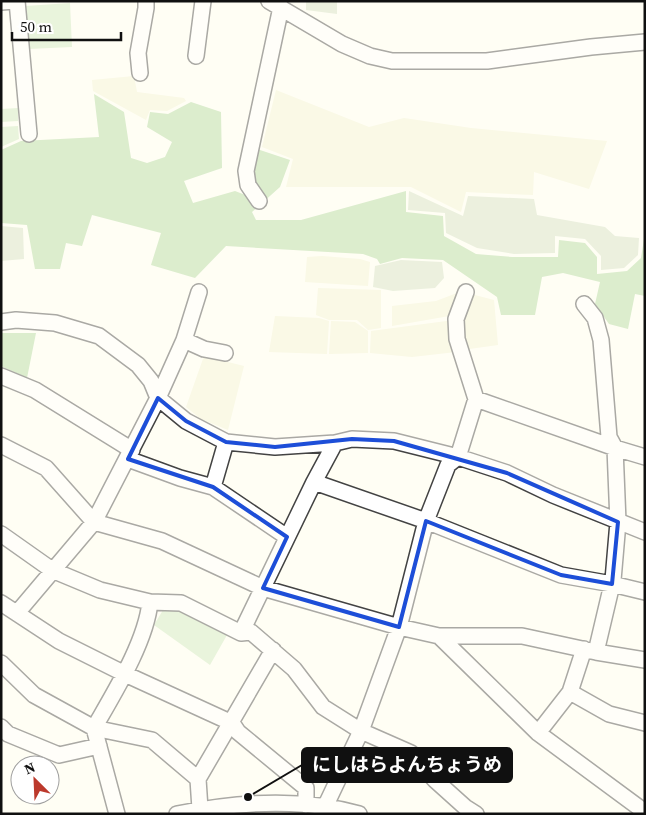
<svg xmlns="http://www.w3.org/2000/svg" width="646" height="815" font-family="'Source Serif 4','Noto Sans JP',serif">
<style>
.farmland{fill:#f3f4d4}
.green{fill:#cfe9be}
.forest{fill:#b1d99e}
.cemetery{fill:#d4e1c4}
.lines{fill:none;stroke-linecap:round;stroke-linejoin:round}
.minor-casing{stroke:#434343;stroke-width:18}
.minor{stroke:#fff;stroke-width:15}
.marked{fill:none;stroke:#1d4ed8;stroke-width:4;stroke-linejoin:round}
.leader{fill:none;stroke:#101010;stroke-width:2}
.callout-dot{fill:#101010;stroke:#fff;stroke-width:2}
.callout{fill:#101010;stroke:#101010;stroke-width:2}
.callout-label{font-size:19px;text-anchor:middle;font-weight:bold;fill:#fff}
</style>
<rect width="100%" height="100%" fill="#fffef4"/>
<path class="farmland" d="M134 76 137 92 184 98 186 101 167 111 150 110 146 120 93 91 92 80Z
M276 90 369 127 404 118 471 128 607 141 589 189 534 172 533 195 466 192 461 212 411 187H286L293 159 262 147Z
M322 256 360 259 370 262 368 286 305 282 307 257Z
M318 288 381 290V328L368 330 357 320H329L316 315Z
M465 290 455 315 392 326V306L436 301Z
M467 293 494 300 498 345 462 350 457 316Z
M275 316 319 318 329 321 327 354 269 352Z
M454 320 456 352 412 357 370 353 371 331Z
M331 321 355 322 368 331V353L329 354Z
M204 356 244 366 228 430 201 419 186 407Z"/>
<path class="green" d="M70 3 72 47 29 49 25 6Z
M18 108V121L1 122V109Z
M18 126 19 139 1 147V127Z
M180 606 227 635 210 665 154 625 163 610Z"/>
<path class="forest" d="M94 94 124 112 131 158 147 163 165 157 172 142 147 127 150 112 168 114 191 102 221 112 222 168 184 181 193 203 235 191 248 196 257 149 290 160 280 187 252 212 256 220H301L406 191V212L443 216 444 236 476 254 512 257H558L559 240 585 243 597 257V274L627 271 641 258 644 239 645 296 635 294 628 329 609 324 595 304 600 282 563 273 542 277 535 315H501L497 297 443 260 402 258 380 264 377 259 363 254 226 246 195 278 151 265 161 233 92 215 82 246 66 243 60 269H35L27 225 1 223V150L21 141 99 137Z
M1 333H36L27 378 1 366Z"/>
<path class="cemetery" d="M306 1H337V14L306 10Z
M409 191 463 216 468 196 534 199 537 215 605 227 615 236 639 238 638 255 624 268 601 270V256L585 239 555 236V253L514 254 477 248 446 233 445 213 408 210Z
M1 226 23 228 24 259 1 261Z
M401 260 442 262 444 278 435 288 393 291 373 287 375 266Z"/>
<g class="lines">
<defs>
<path id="minor" d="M17 1 29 134
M269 1 342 44 370 56 392 61H487L591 47 645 42
M1 2 15 1
M196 56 203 1
M140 73 138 53 146 8V1
M259 201 248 185 246 171 281 7
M466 292 456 319 457 339 476 399
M584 304 595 318 601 340 609 437 615 448 618 522 613 580 596 652
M1 322 16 320 55 323 99 336 138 365 151 381 158 398 186 421 226 442 275 447 335 443 352 439 394 441 458 457 507 473 553 495 645 532
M184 340 204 349 225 353
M1 376 35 390 132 450
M335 443 314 482 241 633 251 632 294 669 323 707 361 731 411 753 435 780 465 807 476 814
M1 445 46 468 94 522 162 541 263 588 399 627 439 636H522L596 652 645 660
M128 459 180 478 213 487 287 537
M314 482 426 521 561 575 612 584 645 592
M213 487 226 442
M1 534 52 570 100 590 150 602C146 642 114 693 94 728L117 814
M150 602 181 603 241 633
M1 603 59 641 125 674 232 723 238 732 306 788V805
M17 613 94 522 158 398 184 340 199 292
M439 636 538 733 645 812
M1 663 34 695 94 728 152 740 198 779
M570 692 609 714 645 723
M1 727 8 734 59 755 99 746
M538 733 570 692 584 649
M325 807 361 731 399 627 426 521 448 465 458 457 476 399 615 448 645 457
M200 809 198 779 273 650
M177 814C236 802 300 797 359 814"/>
</defs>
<use href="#minor" class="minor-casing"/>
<use href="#minor" class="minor"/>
</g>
<path d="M0 0H646V815H0ZM158 398 186 421 226 442 275 447 352 439 394 441 507 473 618 522 612 584 561 575 426 521 399 627 263 588 287 537 213 487 128 459Z" fill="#fffef4" fill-opacity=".55" fill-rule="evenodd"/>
<path class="marked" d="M158 398 186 421 226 442 275 447 352 439 394 441 507 473 618 522 612 584 561 575 426 521 399 627 263 588 287 537 213 487 128 459Z"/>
<path class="leader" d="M248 797L302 765"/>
<circle class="callout-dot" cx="248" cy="797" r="5"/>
<rect class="callout" x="302" y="748" width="210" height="34" rx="5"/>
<g class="callout-label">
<text x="407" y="771">にしはらよんちょうめ</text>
</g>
<rect width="646" height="815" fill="none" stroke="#101010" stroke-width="5"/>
<g transform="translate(35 780) rotate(336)"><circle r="24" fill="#ffffff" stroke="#9f9f9f"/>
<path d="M0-4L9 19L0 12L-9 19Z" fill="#bc392c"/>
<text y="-8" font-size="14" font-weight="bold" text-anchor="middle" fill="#101010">N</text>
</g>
<path d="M12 32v8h109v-8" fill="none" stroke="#101010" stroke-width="2.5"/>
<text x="20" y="32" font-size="15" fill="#101010" stroke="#ffffff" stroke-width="4" paint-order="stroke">50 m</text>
</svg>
